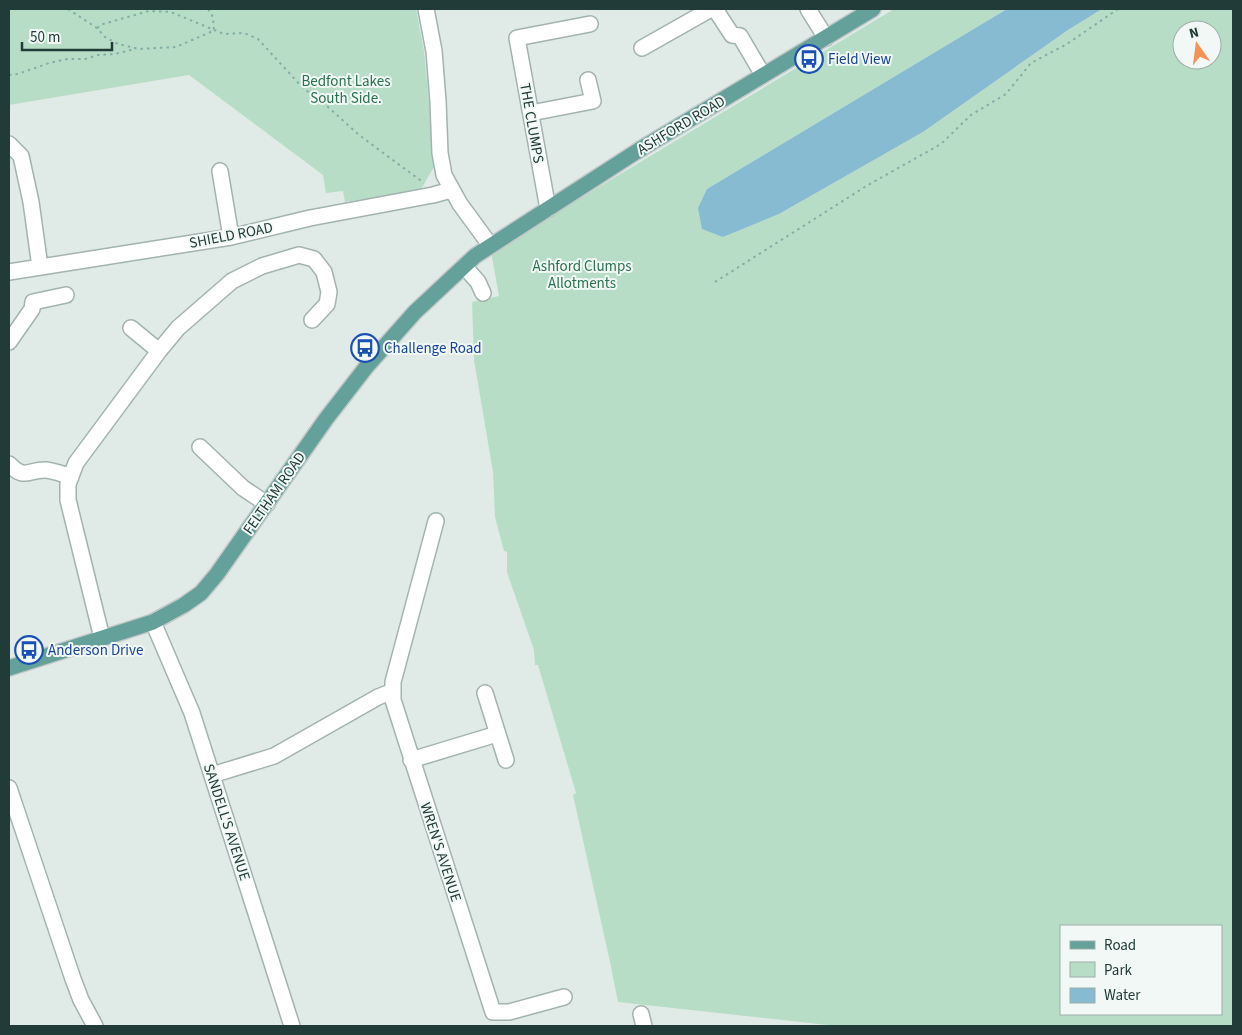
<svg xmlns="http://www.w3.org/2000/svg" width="1242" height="1035" font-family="'Source Sans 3',sans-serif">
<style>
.green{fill:#b8ddc7;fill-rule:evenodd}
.water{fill:#87bbd1}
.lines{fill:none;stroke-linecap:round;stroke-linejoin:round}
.minor-casing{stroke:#a3b3b0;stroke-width:18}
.major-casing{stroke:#c1c8c7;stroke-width:18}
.path{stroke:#80afa7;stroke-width:2;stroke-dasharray:2.5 4;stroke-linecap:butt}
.minor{stroke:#fff;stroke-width:15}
.major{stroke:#64a19a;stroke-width:15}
.labels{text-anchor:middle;stroke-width:4;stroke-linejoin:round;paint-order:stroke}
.transit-label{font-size:15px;fill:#164399;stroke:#f1f8f5;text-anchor:start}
.park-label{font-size:15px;fill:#2a7351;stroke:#f1f8f5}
.street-label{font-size:15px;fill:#213c38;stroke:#f1f8f5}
</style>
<rect width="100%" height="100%" fill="#e0ebe8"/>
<path class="green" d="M9 9H416L424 51 435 165 420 191 345 202 343 191 326 193 323 175 189 75 9 105Z
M894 9H1007L707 189 723 237 779 214 923 132 1068 30 1102 9H1233V1026H837L618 1002 610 962 573 795 576 793 538 665H535L534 650 507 572V552L504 551 495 517 493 472 474 360 472 302 499 296 491 252ZM1182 30H1212V60H1182ZM1061 926H1221V1014H1061Z"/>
<path class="water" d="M1007 9H1102L1068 30 923 132 779 214 723 237 702 229 698 208 707 189Z"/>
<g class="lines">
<defs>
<path id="minor" d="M426 9 434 51 438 101 440 153 444 175 460 204 490 245
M715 9 732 35 740 36 763 75
M808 9 826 38
M642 48 711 9
M531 113 593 101 588 80
M9 144 21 156 31 202 40 267
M220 171 231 237
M548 209 517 38 590 24
M464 266 478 282 483 293
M9 272 231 237 310 218 433 195 451 190
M131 328 159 351
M9 342 32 309 33 302 66 295
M200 447 243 488 267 504
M9 464C25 481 29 469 46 470 55 471 63 474 71 477
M436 521 393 682V700L493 1012H509L564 997
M153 622 192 713 292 1026
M102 638 68 500V484L76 463 159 351 178 328 232 281 262 266 299 255 314 259 324 272 329 292 327 304 312 320
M485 693 506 760
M411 760 497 734
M212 775 274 756 378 697 393 691
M9 788 73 979 81 1000 95 1026
M641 1014 644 1026"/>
<path id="major" d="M9 668 153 622 184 605 201 593 217 574 326 419 367 366 415 312 475 256 639 150 873 9"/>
</defs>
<use href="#minor" class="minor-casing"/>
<use href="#major" class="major-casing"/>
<path class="path" d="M68 9 97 28 105 37 118 44 139 49 176 47 213 31
M208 9 213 17 214 31
M97 28 103 24 149 11 171 12 224 34 244 33 258 39 302 87 327 106 359 135 424 183
M9 75 18 74 49 63 67 59H85L98 55 115 54 135 49
M715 282 868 185 941 144 971 115 1006 94 1031 63 1067 44 1118 9"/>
<use href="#minor" class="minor"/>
<use href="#major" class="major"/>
</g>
<defs>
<symbol id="bus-ring" viewBox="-11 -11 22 22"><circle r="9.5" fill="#f1f8f5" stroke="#1a4fb4" stroke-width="1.5"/><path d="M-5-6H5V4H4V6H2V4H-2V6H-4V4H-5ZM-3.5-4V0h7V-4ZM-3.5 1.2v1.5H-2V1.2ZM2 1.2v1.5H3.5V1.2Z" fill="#1a4fb4"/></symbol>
</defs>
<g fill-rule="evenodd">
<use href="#bus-ring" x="793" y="43" width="32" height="32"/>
<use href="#bus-ring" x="349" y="332" width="32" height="32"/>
<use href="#bus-ring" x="13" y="634" width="32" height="32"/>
</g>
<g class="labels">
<g class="transit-label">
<text x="828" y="64">Field View</text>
<text x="384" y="353">Challenge Road</text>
<text x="48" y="655">Anderson Drive</text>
</g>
<g class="park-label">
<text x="346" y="86">Bedfont Lakes<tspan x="346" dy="17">South Side.</tspan></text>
<text x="582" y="271">Ashford Clumps<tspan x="582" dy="17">Allotments</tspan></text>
</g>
<g class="street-label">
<text transform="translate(532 123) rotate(80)" y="5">THE CLUMPS</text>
<text transform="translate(681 125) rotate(-31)" y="5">ASHFORD ROAD</text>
<text transform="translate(231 235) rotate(-11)" y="5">SHIELD ROAD</text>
<text transform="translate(274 493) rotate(-55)" y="5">FELTHAM ROAD</text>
<text transform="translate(227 822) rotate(72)" y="5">SANDELL'S AVENUE</text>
<text transform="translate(441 852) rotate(72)" y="5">WREN'S AVENUE</text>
</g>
</g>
<rect width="1242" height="1035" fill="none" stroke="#213c38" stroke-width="20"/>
<rect x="1060" y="925" width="162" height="90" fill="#f1f8f5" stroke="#9eada9"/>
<rect x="1070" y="941" width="25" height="8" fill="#64a19a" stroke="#9eada9"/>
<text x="1104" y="950" font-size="15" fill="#213c38">Road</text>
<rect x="1070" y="962" width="25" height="15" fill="#b8ddc7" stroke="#9eada9"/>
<text x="1104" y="975" font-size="15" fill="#213c38">Park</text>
<rect x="1070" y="988" width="25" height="15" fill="#87bbd1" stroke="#9eada9"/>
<text x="1104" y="1000" font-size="15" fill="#213c38">Water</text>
<g transform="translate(1197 45) rotate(346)"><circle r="24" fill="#f1f8f5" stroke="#9eada9"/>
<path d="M0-4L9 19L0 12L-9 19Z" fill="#f49356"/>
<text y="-8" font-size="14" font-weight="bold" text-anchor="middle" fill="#213c38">N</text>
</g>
<path d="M22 42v8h90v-8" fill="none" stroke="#213c38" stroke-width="2.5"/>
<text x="30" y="42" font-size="15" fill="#213c38" stroke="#f1f8f5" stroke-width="4" paint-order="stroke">50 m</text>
</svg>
